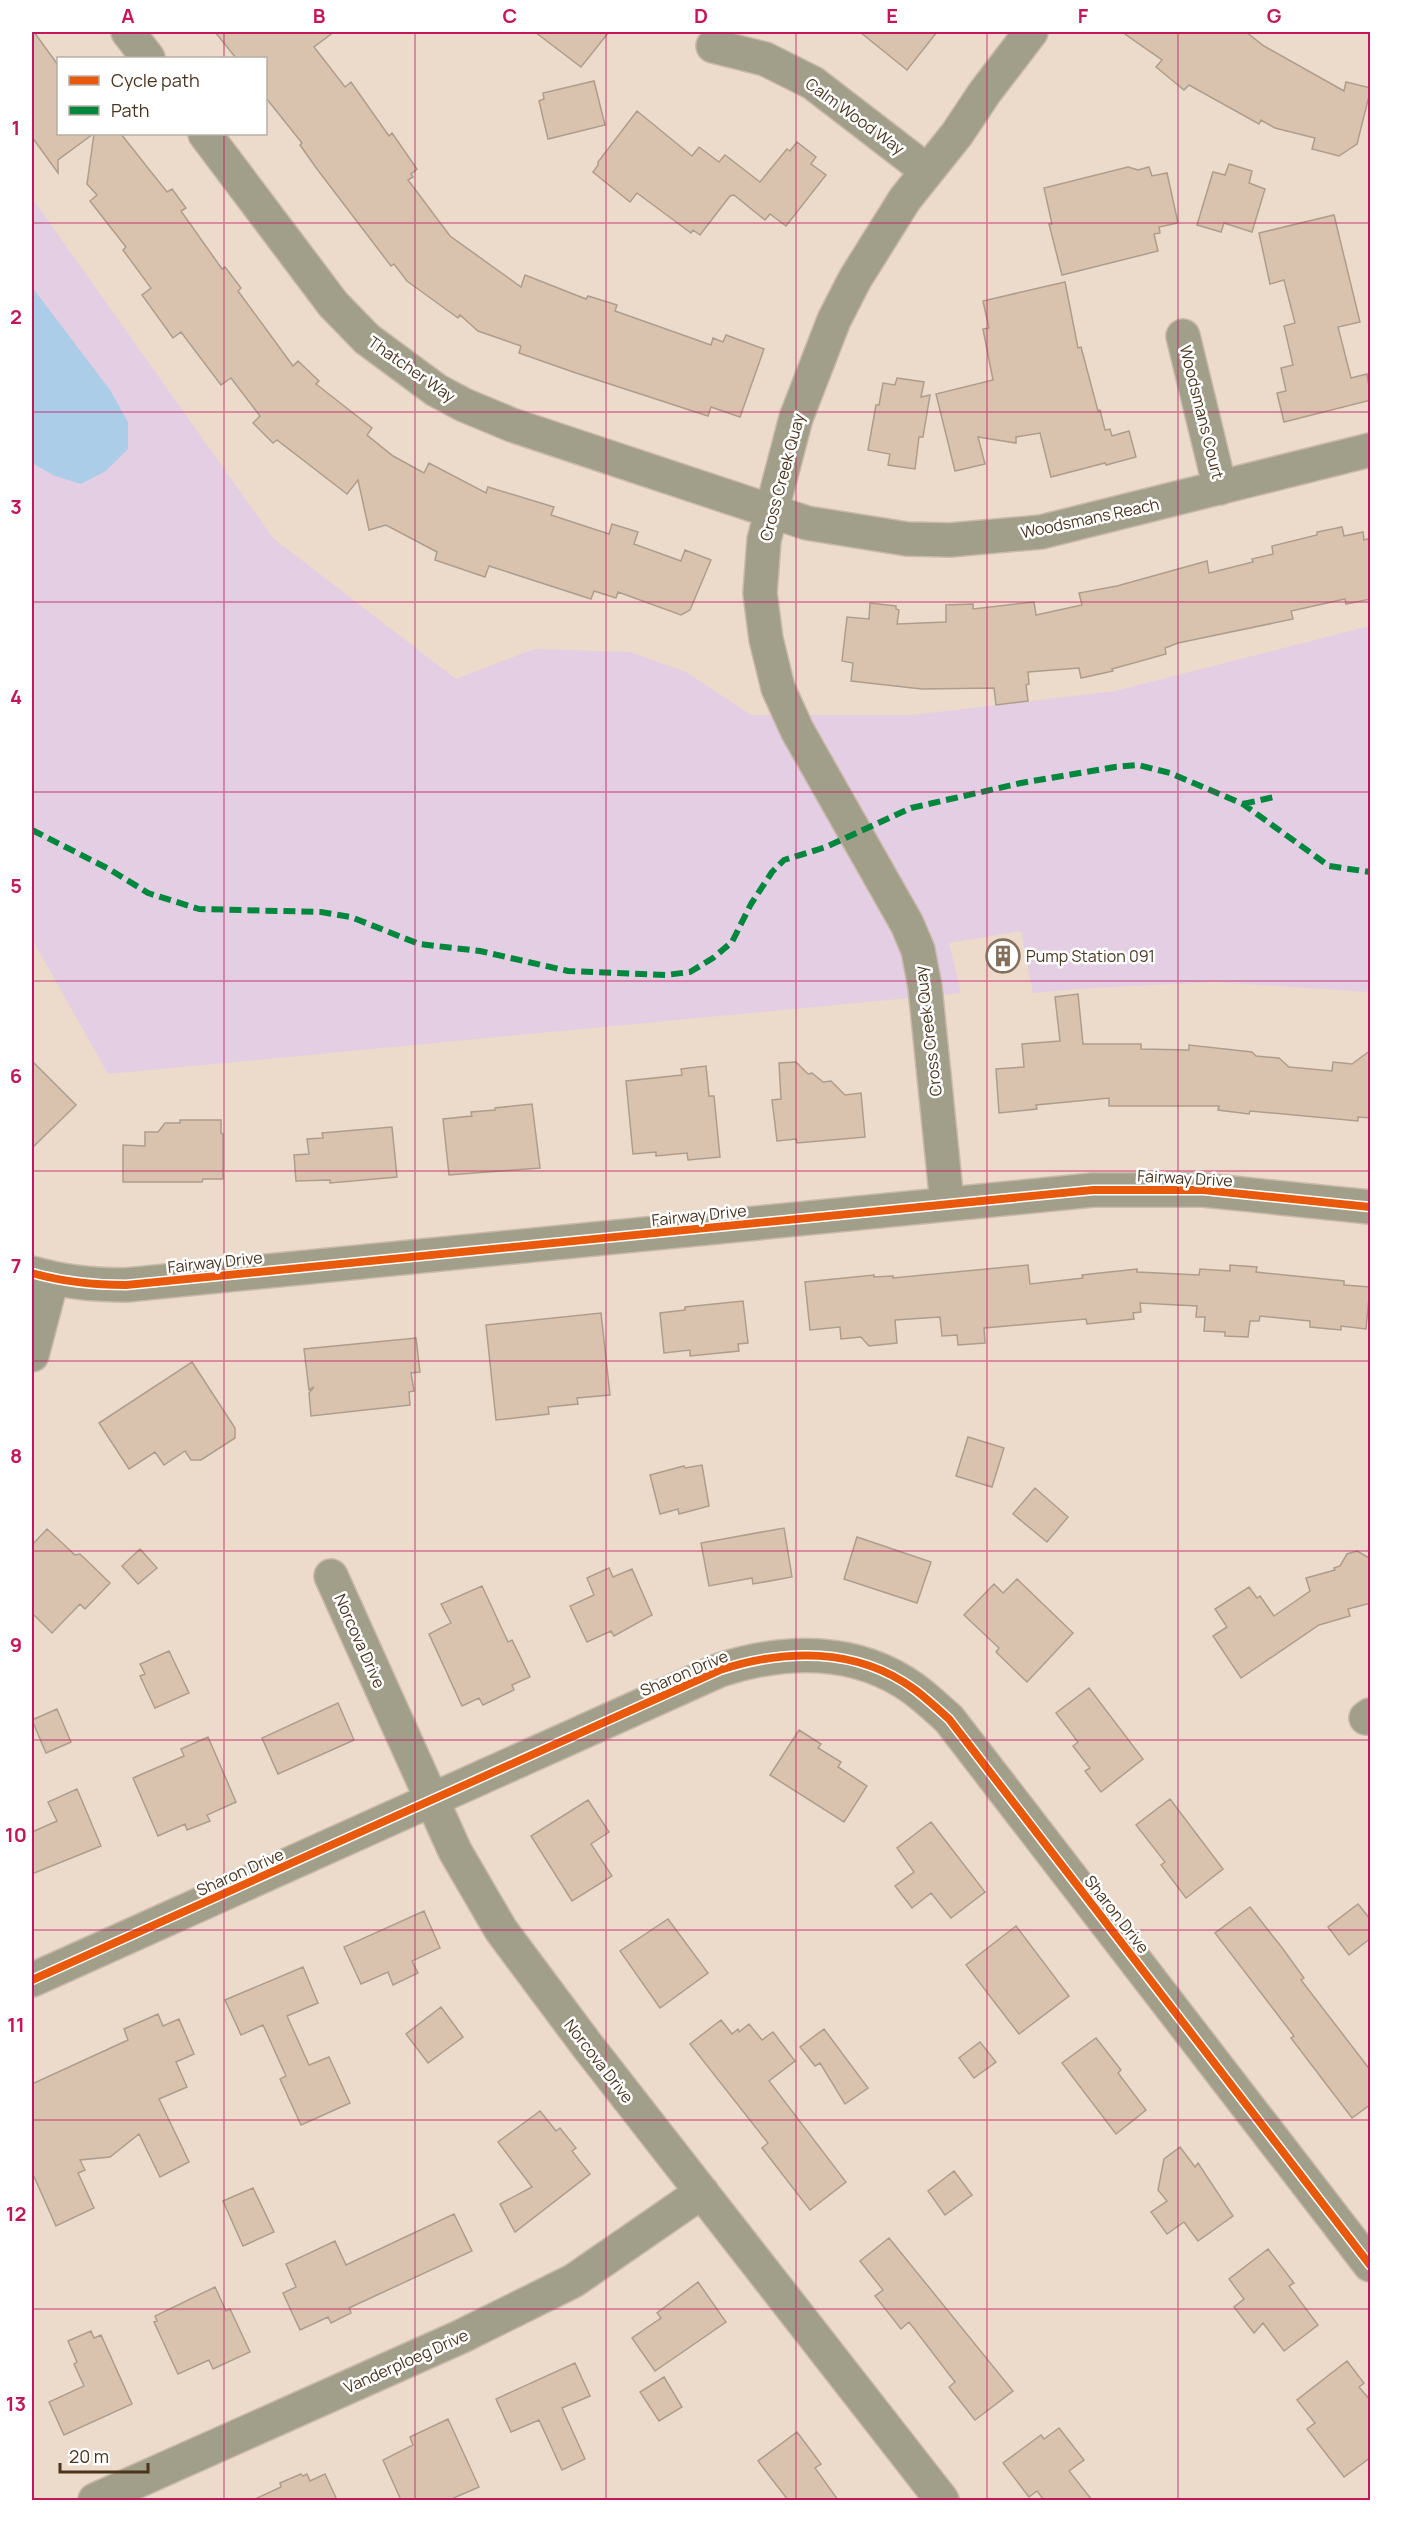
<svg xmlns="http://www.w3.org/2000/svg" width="1402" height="2532" font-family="Manrope,sans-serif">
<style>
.green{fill:#e3cee4}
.water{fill:#accde8}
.building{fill:#d9c3af;stroke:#af9d8c;stroke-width:1.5}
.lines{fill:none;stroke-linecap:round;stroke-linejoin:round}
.street-casing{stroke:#c9b9aa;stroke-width:36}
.street{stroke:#a19e8a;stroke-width:33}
.quiet{stroke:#00873e;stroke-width:6;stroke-dasharray:12 6;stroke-linecap:butt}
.cycleway-casing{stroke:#fff;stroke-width:11}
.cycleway{stroke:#e8590c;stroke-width:8}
.grid{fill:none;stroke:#c2185b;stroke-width:1.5;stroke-opacity:0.55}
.labels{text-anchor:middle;stroke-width:5;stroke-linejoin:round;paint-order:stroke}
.street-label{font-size:16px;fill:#4b351f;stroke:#fff}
.poi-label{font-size:16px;fill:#4b351f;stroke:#fff;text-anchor:start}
.neatline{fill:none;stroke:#c2185b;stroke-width:2}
.grid-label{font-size:20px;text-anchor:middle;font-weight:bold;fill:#c2185b}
</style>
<rect width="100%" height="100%" fill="#ecdaca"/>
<path class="green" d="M32 198 273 538 456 679 534 649 630 652 686 672 751 715H912L1115 691 1370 626V992L1216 982 1088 988 1033 993 1021 931 949 943 961 993 108 1074 32 939Z"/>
<path class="water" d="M32 287 110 390 128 422V449L106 471 81 484 55 476 32 463Z"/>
<path class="building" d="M32 32H34L58 65V134H93L58 160V173L32 137Z
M215 32H334L314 47 345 87 351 82 389 136 392 133 417 169 411 174 413 177 408 180 450 236 521 287 525 275 586 299 588 296 617 305 615 311 711 345 713 338 723 342 726 335 764 349 740 417 711 407 708 416 576 373 519 353 521 346 478 331 460 315 458 318 407 281 394 264 391 266 317 169 300 145 302 143 266 98V58H236Z
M535 32H609L581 67Z
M860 32H937L907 70Z
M1122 32H1246L1264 46 1344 91 1346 82 1371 88 1357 144 1339 156 1312 149 1315 138 1275 128 1261 120 1259 124 1189 85 1184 90 1156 67 1162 60Z
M594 81 605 125 548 139 539 101 544 99 543 93Z
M637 111 692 156 699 147 719 162 725 155 760 182 787 149 790 151 797 142 816 157 811 164 826 175 786 226 770 214 765 220 734 195 730 196 700 235 693 230 691 233 637 193 630 202 593 172 598 165V162Z
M94 134H121L167 192 172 189 186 208 181 211 222 269 225 267 241 288 238 291 293 366 298 361 319 381 316 384 372 428 367 435 393 456 424 473 429 463 486 493 488 487 554 507 551 515 609 534 612 524 638 532 634 544 681 561 685 550 711 560 690 610 681 615 618 592 616 598 594 591 591 599 489 566 485 577 435 560 437 552 386 525 369 530 358 480 347 494 277 440 273 443 253 423 260 416 231 378 221 385 181 332 173 338 142 295 151 288 123 250 126 247 90 201 97 195 87 184Z
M1229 164 1252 171 1249 183 1265 189 1252 232 1224 223 1221 232 1197 225 1213 172 1225 175Z
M1128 167 1138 170 1149 167 1152 176 1167 173 1178 223 1159 227 1160 233 1154 234 1158 251 1062 275 1049 224H1052L1044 188Z
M1334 215 1360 322 1338 327 1351 378 1367 374 1371 400 1284 422 1277 393 1286 391 1281 368 1293 365 1284 326 1295 323 1284 280 1270 284 1259 233Z
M1065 282 1078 348 1081 347 1098 411 1100 410 1105 430 1110 429 1112 436 1129 431 1136 457 1106 465 1105 463 1051 477 1040 433 1016 437V443L978 437 985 464 955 471 936 394 993 380 983 329 989 328 983 301Z
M897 378 924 382 921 397 930 395 923 437H919L915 469 888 465 890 454 868 450 876 405H879L883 383 895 385Z
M1342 527 1344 536 1363 532 1364 540 1371 538V599L1346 604 1345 599 1291 611 1293 619 1178 643 1165 648 1166 654 1112 669 1113 671 1081 678 1079 668 1028 672 1029 684 1026 685 1028 701 996 705 994 688 922 689 851 681 853 663 842 661 847 617 869 619 870 603 896 606V609L899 610 897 624 946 622V605L973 604V609L1034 602 1036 615 1082 605 1079 593 1117 586 1207 561 1209 573 1253 562 1252 559 1273 554 1272 546 1317 535V532Z
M1078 994 1083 1044H1141V1049L1189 1050V1045L1252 1052 1256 1056 1279 1058 1289 1067 1332 1071 1333 1062 1352 1064 1371 1050V1118L1358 1117V1121L1250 1111 1249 1114 1218 1110 1219 1106H1109V1098L1036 1105 1037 1109 999 1113 996 1069 1024 1067 1022 1044 1060 1041 1055 997Z
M32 1061 76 1105 32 1148Z
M796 1062 808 1074 812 1073 823 1082 831 1081 845 1095 861 1093 865 1137 797 1143 796 1139 777 1141 772 1100 781 1099 779 1063Z
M706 1066 709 1096H714L720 1157 688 1160 687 1153 656 1156V1152L633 1154 626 1081 682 1075 681 1069Z
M532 1104 540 1168 449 1175 443 1119 472 1116 471 1112 495 1110V1108Z
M180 1120H221V1133L223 1134V1179H203L202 1182H123V1145L145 1146V1132H158L165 1123H180Z
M392 1127 397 1177 330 1183V1180L296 1181 294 1155 309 1154 307 1139 323 1138 322 1133Z
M1028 1265 1030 1284 1083 1278 1082 1275 1137 1269V1272L1199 1275 1200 1269 1230 1271V1265L1257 1267 1256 1272 1344 1281V1285L1370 1287 1366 1329 1341 1326V1330L1310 1327V1321L1260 1316 1259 1321H1250L1248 1337 1225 1336V1332L1204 1331 1205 1317H1196L1197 1306 1140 1303 1141 1312 1133 1313 1134 1319 1087 1324 1086 1319 984 1328 985 1343 958 1345 957 1335 942 1336 940 1317 895 1320 897 1343 869 1346 861 1337 841 1339 840 1327 810 1330 805 1282 874 1275V1277L893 1276V1278Z
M743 1301 748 1343 738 1344 739 1351 690 1356V1350L664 1353 660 1313 685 1310V1307Z
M601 1313 610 1395 577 1398 578 1404 548 1407 549 1414 496 1420 486 1325Z
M416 1338 420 1372 411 1373 414 1391 409 1392 410 1405 311 1416 309 1393 314 1387 309 1390 304 1349Z
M192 1362 235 1428V1438L201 1460H191L185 1451 164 1465 155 1452 129 1469 99 1423Z
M968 1437 1004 1448 992 1487 956 1476Z
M702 1465 709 1506 679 1514 678 1509 660 1514 650 1475 684 1466 685 1468Z
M1035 1488 1068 1517 1047 1542 1013 1514Z
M784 1528 792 1577 753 1584 752 1578 709 1586 701 1543Z
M47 1529 75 1555 80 1554 110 1583 85 1609 80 1604 52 1633 32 1613V1545Z
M857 1537 931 1562 917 1603 844 1579Z
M140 1549 157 1568 138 1584 122 1566Z
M1357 1551 1371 1559V1603L1348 1609 1350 1616 1319 1625 1241 1678 1213 1636 1227 1627 1215 1609 1249 1587 1257 1598 1260 1596 1274 1616 1310 1591 1306 1578 1335 1570 1334 1568 1340 1566 1347 1554Z
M609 1568 613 1577 632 1569 652 1615 614 1636 611 1631 587 1642 570 1606 594 1595 587 1578Z
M1017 1579 1073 1633 1027 1682 996 1652 999 1648 964 1615 994 1584 1003 1593Z
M482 1586 508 1642 512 1640 530 1677 512 1685 514 1690 483 1705 479 1698 462 1706 429 1634 451 1623 441 1604Z
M169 1651 189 1693 155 1708 140 1676 145 1674 140 1664Z
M1089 1688 1143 1759 1101 1792 1085 1771 1090 1768 1073 1746 1078 1742 1056 1713Z
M338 1703 354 1740 278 1774 262 1738Z
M57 1709 71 1742 46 1753 32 1720Z
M799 1730 821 1744 818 1748 841 1762 838 1767 867 1786 844 1822 770 1775Z
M208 1737 236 1802 207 1815 210 1821 187 1830 185 1824 158 1836 133 1778 184 1756 181 1749Z
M77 1789 101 1846 32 1874V1832L57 1821 48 1802Z
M1170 1799 1223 1869 1186 1898 1161 1865 1165 1862 1136 1825Z
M588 1800 609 1832 591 1844 612 1876 572 1901 531 1836Z
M931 1822 985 1892 951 1918 931 1893 912 1908 895 1886 914 1872 897 1848Z
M1358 1904 1371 1920V1938L1349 1955 1328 1927Z
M1250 1907 1283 1949 1304 1978 1301 1980 1371 2071V2104L1352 2118 1291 2038 1294 2036 1215 1933Z
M424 1911 440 1948 412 1961 418 1973 393 1985 388 1972 361 1984 344 1947Z
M668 1919 708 1973 660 2008 620 1951Z
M1016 1926 1069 1996 1019 2034 966 1965Z
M303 1967 318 2003 287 2016 309 2065 329 2057 350 2103 301 2125 280 2079 286 2076 263 2025 241 2035 225 2000Z
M441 2007 463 2037 428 2063 406 2034Z
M158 2014 163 2026 179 2019 194 2054 176 2062 187 2087 159 2099 189 2162 160 2177 139 2134 110 2157 80 2160 85 2170 78 2173 94 2208 56 2226 32 2172V2084L128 2040 124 2029Z
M721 2020 732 2034 738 2029 739 2032 749 2024 762 2040 773 2032 795 2061 769 2081 846 2182 810 2210 762 2148 768 2143 690 2044Z
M824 2029 868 2088 845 2104 820 2063 815 2066 800 2047Z
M1096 2038 1121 2070 1118 2073 1146 2110 1116 2134 1062 2063Z
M980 2042 996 2062 974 2078 959 2058Z
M540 2111 556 2131 560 2128 576 2148 572 2151 590 2174 515 2232 500 2204 532 2187 498 2142Z
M1180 2147 1195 2167 1198 2163 1233 2216 1198 2241 1184 2222 1167 2234 1151 2212 1167 2201 1158 2190 1164 2159Z
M954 2171 972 2195 945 2215 928 2191Z
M253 2188 274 2232 243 2246 223 2201Z
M454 2214 472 2251 349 2308 351 2313 331 2323 328 2317 300 2330 283 2293 296 2287 286 2264 335 2241 346 2265Z
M889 2238 1013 2391 975 2420 949 2387 955 2382 909 2322 901 2329 875 2296 883 2290 860 2261Z
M1268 2249 1294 2283 1289 2286 1318 2325 1284 2351 1263 2323 1254 2333 1234 2307 1244 2299 1229 2279Z
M698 2282 726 2322 655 2371 632 2338 661 2318 657 2313Z
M215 2287 226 2311 230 2309 250 2352 213 2369 209 2360 178 2374 154 2322 157 2321 155 2316Z
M91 2331 94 2338 101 2335 132 2404 64 2435 49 2402 84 2386 74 2364 77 2362 68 2341Z
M1347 2361 1364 2383 1359 2387 1371 2401V2457L1344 2477 1307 2429 1315 2423 1297 2400Z
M575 2363 590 2396 562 2408 585 2459 562 2470 539 2420 511 2432 496 2399Z
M664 2377 682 2407 659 2421 640 2392Z
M448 2419 479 2487 449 2500H401L383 2460 413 2445 410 2437Z
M1059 2428 1084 2460 1069 2471 1092 2500H1044L1037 2491 1029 2497 1003 2463 1041 2435 1044 2439Z
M797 2432 821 2464 815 2468 838 2500H788L758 2461Z
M301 2474 303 2476 307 2474 310 2481 325 2474 337 2500H253L281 2487 280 2483Z"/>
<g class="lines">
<defs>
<path id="street" d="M128 32 148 58
M713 46 765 59 813 83 926 170
M205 134 333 304 367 339 436 390 464 405 512 425 807 523 907 539 950 540 1041 532 1370 450
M1183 336 1220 488
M947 1203 925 987 918 950 907 924 797 730 778 688 766 639 760 593 764 540 796 418 834 320 855 279 905 199 957 134 985 92 1031 32
M32 1273C63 1282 94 1285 126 1285L1093 1190H1203L1370 1207
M32 1355 52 1279
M331 1576 455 1851 501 1930 586 2044 942 2500
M1366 1718 1370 1715
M32 1980 720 1670C785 1649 856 1647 914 1689 926 1698 938 1709 949 1719L1370 2265
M95 2500 460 2337 573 2281 702 2192"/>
</defs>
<use href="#street" class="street-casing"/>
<use href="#street" class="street"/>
<path class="quiet" d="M1243 804 1274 797
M32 830 109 869 148 893 199 909 321 912 351 917 419 944 480 951 568 971 666 975 690 972 713 958 732 942 751 904 772 872 784 860 826 847 911 808 1021 783 1115 767 1138 765 1170 773 1243 804 1329 866 1370 872"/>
<defs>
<path id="cycleway" d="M32 1273C63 1282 94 1285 126 1285L1093 1190H1203L1370 1207
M32 1980 720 1670C785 1649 856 1647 914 1689 926 1698 938 1709 949 1719L1370 2265"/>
</defs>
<use href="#cycleway" class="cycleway-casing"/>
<use href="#cycleway" class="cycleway"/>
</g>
<path class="grid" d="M224 32V58M415 32V2500M606 32V2500M796 32V2500M987 32V2500M1178 32V2500M224 134V2500M32 223H1370M32 412H1370M32 602H1370M32 792H1370M32 981H1370M32 1171H1370M32 1361H1370M32 1551H1370M32 1740H1370M32 1930H1370M32 2120H1370M32 2309H1370"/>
<defs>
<symbol id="building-ring" viewBox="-11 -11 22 22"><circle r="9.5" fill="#fff" stroke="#836f5b" stroke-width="1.5"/><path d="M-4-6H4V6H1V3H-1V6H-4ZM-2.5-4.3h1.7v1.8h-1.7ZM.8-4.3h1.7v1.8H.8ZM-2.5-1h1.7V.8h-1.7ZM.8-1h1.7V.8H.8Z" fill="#836f5b"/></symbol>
</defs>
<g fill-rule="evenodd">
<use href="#building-ring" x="984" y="937" width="38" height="38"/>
</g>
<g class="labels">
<g class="street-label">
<text transform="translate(855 116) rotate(36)" y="6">Calm Wood Way</text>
<text transform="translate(412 369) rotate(35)" y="6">Thatcher Way</text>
<text transform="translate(1202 412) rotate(76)" y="6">Woodsmans Court</text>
<text transform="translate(782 477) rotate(-75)" y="6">Cross Creek Quay</text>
<text transform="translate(1090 518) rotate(-12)" y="6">Woodsmans Reach</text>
<text transform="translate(928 1031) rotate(-97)" y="6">Cross Creek Quay</text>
<text transform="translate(1185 1178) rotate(3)" y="6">Fairway Drive</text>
<text transform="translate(699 1215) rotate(-6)" y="6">Fairway Drive</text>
<text transform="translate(215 1262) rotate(-6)" y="6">Fairway Drive</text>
<text transform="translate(360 1641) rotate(66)" y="6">Norcova Drive</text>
<text transform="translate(684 1673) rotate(-23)" y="6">Sharon Drive</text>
<text transform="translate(240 1872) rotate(-24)" y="6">Sharon Drive</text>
<text transform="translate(1117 1914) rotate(52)" y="6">Sharon Drive</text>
<text transform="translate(599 2061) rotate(52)" y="6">Norcova Drive</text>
<text transform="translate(406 2361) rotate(-24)" y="6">Vanderploeg Drive</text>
</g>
<g class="poi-label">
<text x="1026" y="962">Pump Station 091</text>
</g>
</g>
<rect width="1402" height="2532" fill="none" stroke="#ffffff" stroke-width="66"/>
<rect x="57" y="57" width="210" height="78" fill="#ffffff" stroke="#b7aea5" stroke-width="1.5"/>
<rect x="69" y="76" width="30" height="9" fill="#e8590c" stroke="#b7aea5" stroke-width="1.5"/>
<text x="111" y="87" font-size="18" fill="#4b351f">Cycle path</text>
<rect x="69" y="106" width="30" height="9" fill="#00873e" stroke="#b7aea5" stroke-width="1.5"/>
<text x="111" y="117" font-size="18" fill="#4b351f">Path</text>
<path d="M60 2463v9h88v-9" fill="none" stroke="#4b351f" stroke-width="3"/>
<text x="69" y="2463" font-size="18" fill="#4b351f" stroke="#ffffff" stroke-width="4.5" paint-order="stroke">20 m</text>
<rect x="33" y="33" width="1336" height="2466" class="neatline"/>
<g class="grid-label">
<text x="128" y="23">A</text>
<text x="319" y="23">B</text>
<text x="510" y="23">C</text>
<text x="701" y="23">D</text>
<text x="892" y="23">E</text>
<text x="1083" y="23">F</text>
<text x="1274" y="23">G</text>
<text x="16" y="135">1</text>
<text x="16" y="324">2</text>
<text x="16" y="514">3</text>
<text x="16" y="704">4</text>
<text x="16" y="893">5</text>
<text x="16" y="1083">6</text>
<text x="16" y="1273">7</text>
<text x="16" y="1463">8</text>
<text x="16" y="1652">9</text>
<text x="16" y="1842">10</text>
<text x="16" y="2032">11</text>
<text x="16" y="2221">12</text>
<text x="16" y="2411">13</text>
</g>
</svg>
